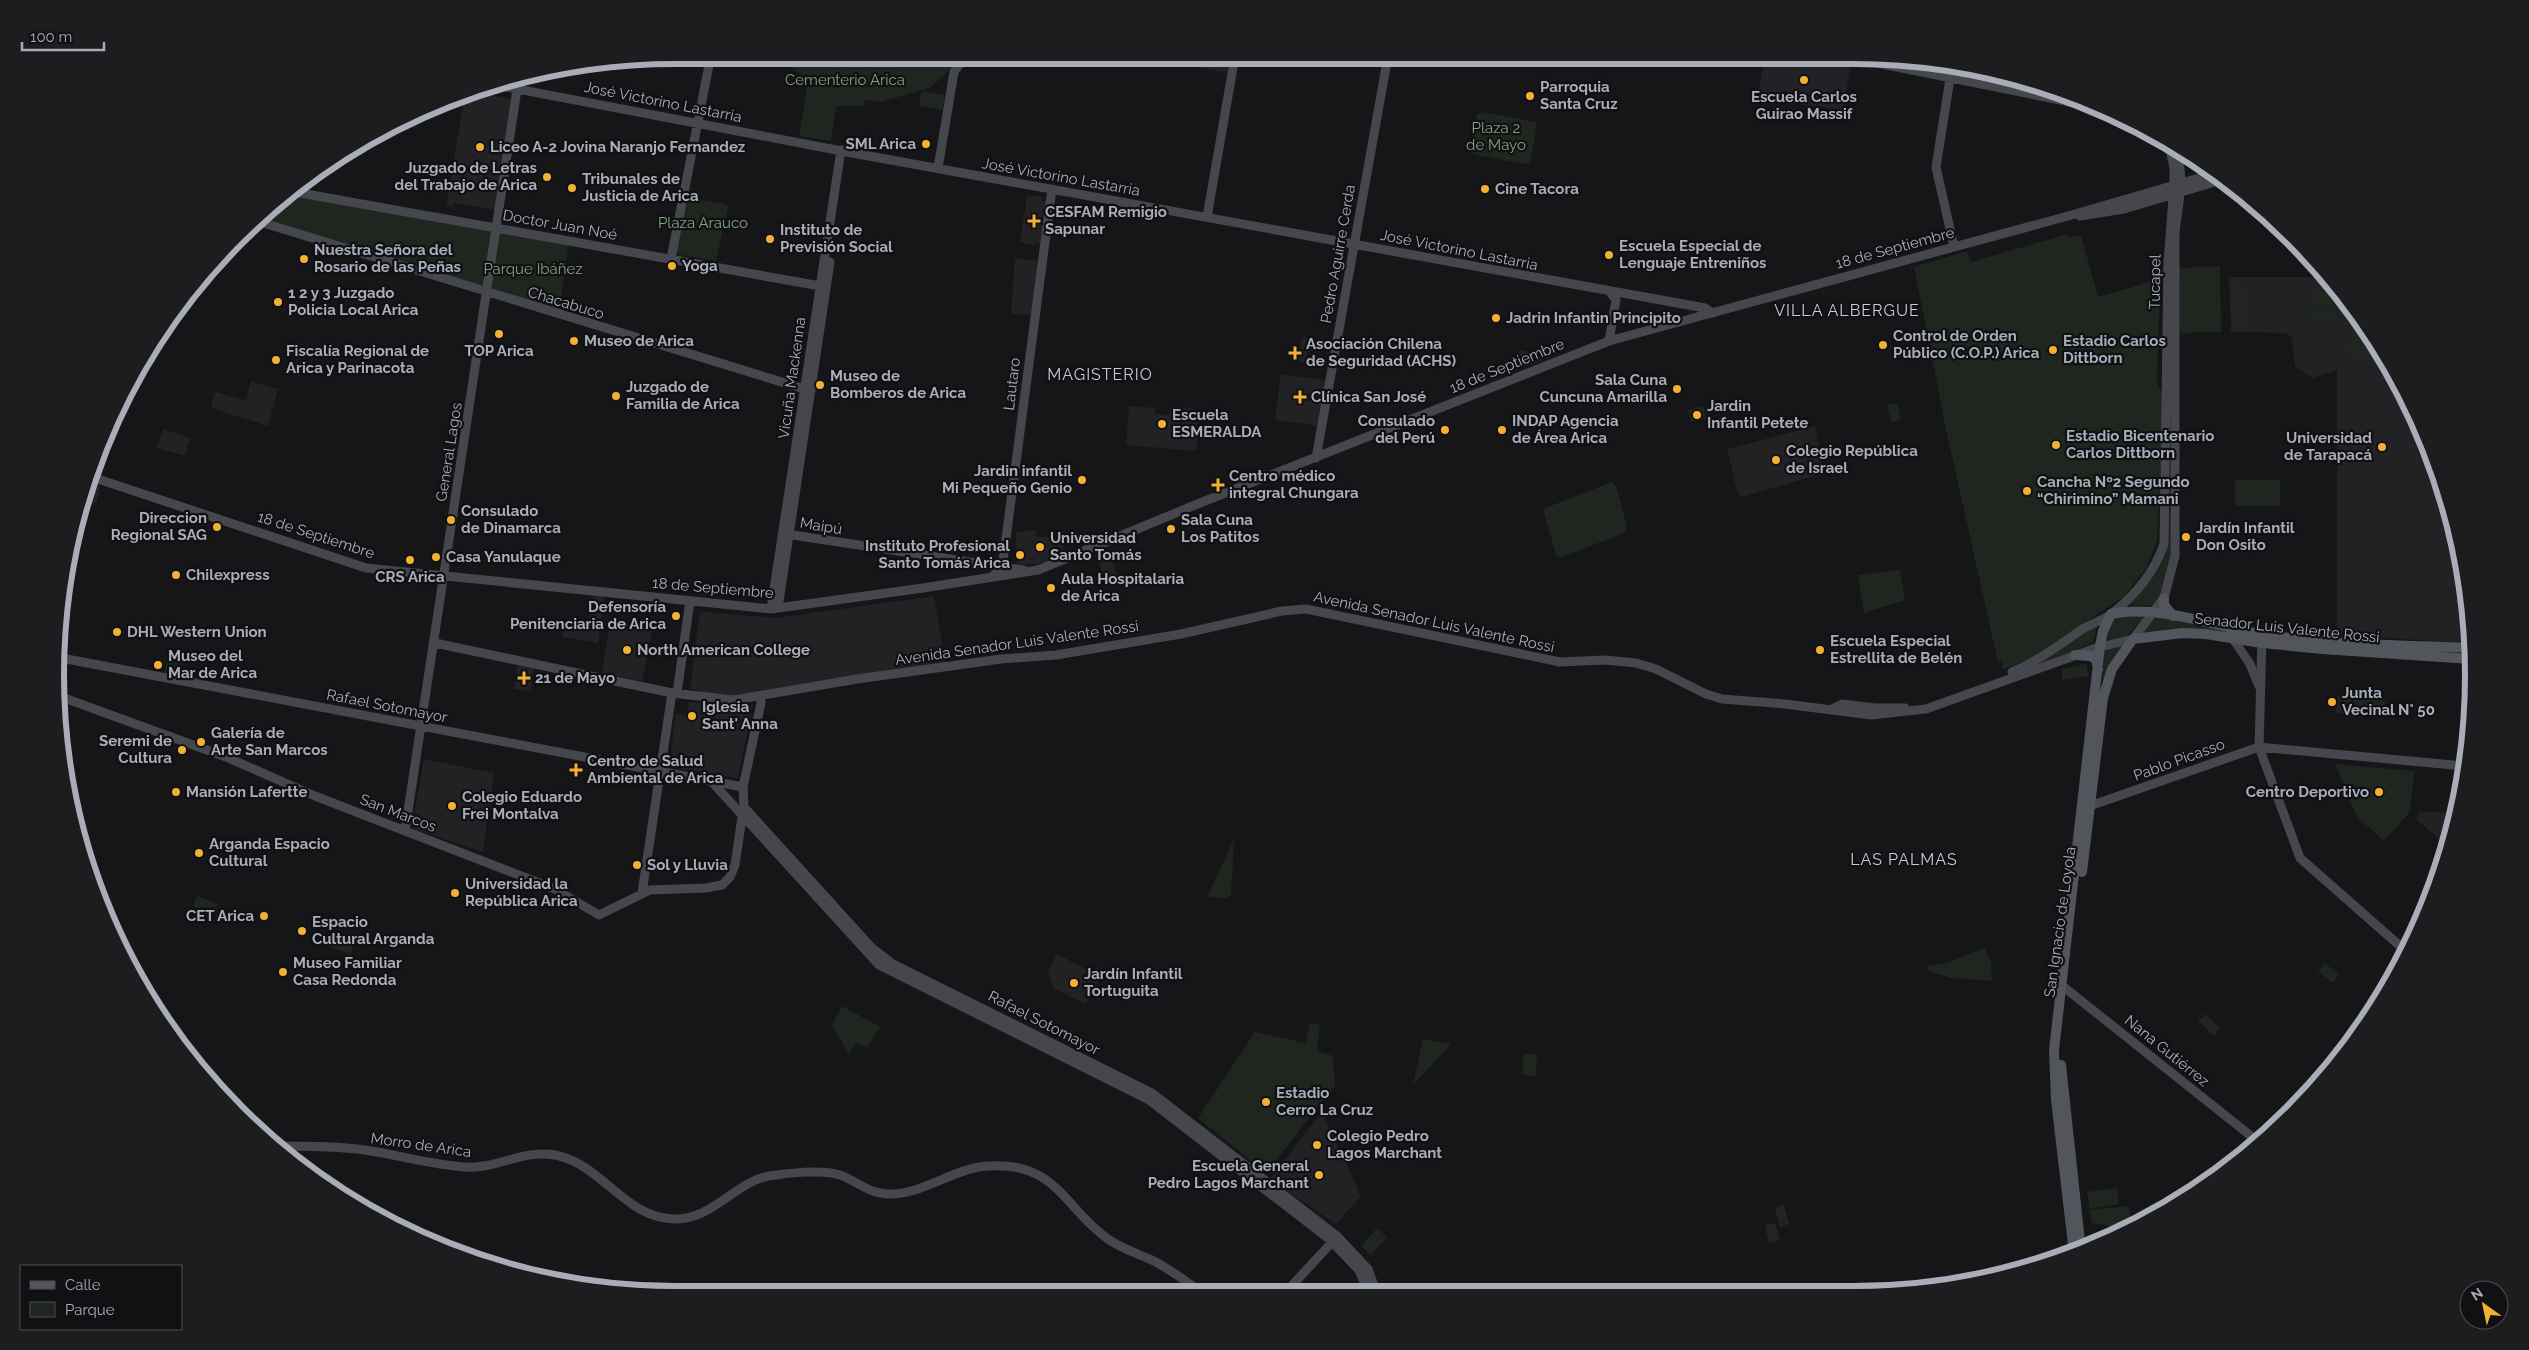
<svg xmlns="http://www.w3.org/2000/svg" width="2529" height="1350" font-family="Raleway,sans-serif">
<style>
.built{fill:#222225}
.green{fill:#1e261f}
.lines{fill:none;stroke-linecap:round;stroke-linejoin:round}
.secondary{stroke:#45474d;stroke-width:9}
.primary{stroke:#53555c;stroke-width:10}
.poi-dot{fill:#f2b134;stroke:#111113;stroke-width:2}
.labels{text-anchor:middle;stroke-width:4.5;stroke-linejoin:round;paint-order:stroke}
.park-label{font-size:15px;fill:#7fa381;stroke:#111113}
.poi-label{font-size:15px;font-weight:bold;fill:#a8adb8;stroke:#111113;text-anchor:start}
.street-label{font-size:15px;fill:#a8adb8;stroke:#111113}
.neighbourhood-label{font-size:16px;letter-spacing:1px;fill:#c9ccd4;stroke:#111113}
.rim{fill:none;stroke:#a8adb8;stroke-width:6}
</style>
<rect width="100%" height="100%" fill="#161618"/>
<path class="built" d="M1187 56H1229L1227 73 1185 64Z
M1765 56H1824L1851 62 1843 110 1757 99Z
M467 92 512 99 495 201H498L496 210 454 203 453 207 446 206 465 93Z
M1027 195 1042 197V201L1048 200 1042 245 1036 242 1035 245 1020 242Z
M1015 258 1038 261 1033 316 1011 313Z
M2229 277H2328L2391 365 2441 476 2469 594 2470 643 2337 635V370L2312 378 2295 366 2292 338 2286 333 2231 332Z
M1302 337 1310 338 1305 363 1298 362Z
M1281 374 1325 380 1319 426 1275 420Z
M251 381 278 389 268 426 211 408 215 392 246 400Z
M1129 406 1156 408 1155 414 1169 415 1170 407 1194 409 1198 432 1196 451 1126 445Z
M1703 406 1706 418 1691 422 1688 410Z
M1815 426 1824 473 1742 497 1738 495 1727 449Z
M163 429 190 438 185 456 157 448Z
M88 481 100 485 97 503H80Z
M1036 530 1037 537H1064L1063 556 1037 564 1017 565 1016 532Z
M1111 554 1119 584 1115 585 1114 583 1105 585 1098 557Z
M593 594 604 596 598 643 563 637V620L588 623Z
M934 596 946 668 746 697 720 696 690 689 699 615 703 612 776 618Z
M610 622 653 627 642 681 602 673Z
M517 665 534 668 531 691 514 689Z
M689 702 732 709 753 705 738 778 670 767 675 714 687 715Z
M424 759 494 773 483 852 415 829 412 825Z
M2420 812 2457 813 2448 847 2416 819Z
M1057 954 1100 977 1086 1004 1053 988 1048 971Z
M1322 1112 1361 1196 1336 1224 1270 1179Z"/>
<path class="green" d="M789 55H966L931 87 881 102 865 100 864 106H836L831 141 799 136 808 81 788 64Z
M922 91 945 95 942 110 919 106Z
M1482 112 1535 122 1537 125 1530 162 1526 164 1475 155 1470 152 1477 114Z
M286 194 566 244 568 248 559 310 261 218Z
M691 198 724 204 728 207 716 261 680 255 676 252 686 199Z
M2068 234 2069 237 2081 235 2098 297 2160 279 2157 383 2164 397 2157 540 2146 569 2124 596 2034 658 2003 669 2002 661 1998 662 1947 434 1914 267 1967 251 1971 262Z
M2220 266 2221 332 2180 333 2179 268Z
M2235 281 2245 282 2244 328 2234 327Z
M2312 290 2335 294 2333 306 2311 302Z
M2310 308 2333 311 2331 323 2308 320Z
M2351 327 2365 329 2389 362 2347 355Z
M1519 350 1552 356 1528 366 1522 357 1518 355Z
M1897 403 1901 420 1891 422 1887 405Z
M2169 452 2171 564 2160 598 2153 606 2125 604C2137 593 2151 582 2158 567 2175 533 2168 489 2169 452Z
M2235 480H2280V506H2235Z
M1612 482 1616 486 1627 527 1624 533 1560 558 1556 555 1543 509Z
M1900 570 1905 600 1864 613 1858 575Z
M2120 615 2142 616V620L2126 636 2109 640 2106 636 2111 621Z
M2153 617 2164 618 2255 635 2141 633Z
M2098 624 2093 643 2039 665 2038 664Z
M2124 644 2102 689 2104 649Z
M167 661 182 664 180 677 164 674Z
M2086 664 2089 676 2063 680 2061 669Z
M2338 695 2385 698 2383 717 2336 713Z
M2335 764 2415 771 2409 813 2384 841 2357 817Z
M1234 839 1231 895 1228 898 1207 897Z
M197 896 218 904 214 914 193 906Z
M335 933 355 940 350 954 330 947Z
M1985 948 1991 962 1992 981 1951 978 1929 971 1927 966 1949 962Z
M2325 963 2339 975 2332 983 2318 971Z
M842 1006 882 1028 878 1030 868 1048 856 1043 849 1054 832 1025Z
M2205 1014 2220 1028 2214 1036 2198 1021Z
M1310 1023 1320 1025 1317 1051 1333 1056 1335 1085 1266 1173 1198 1118 1255 1032 1305 1043Z
M1423 1039 1451 1044 1413 1085Z
M1523 1054H1537L1536 1076 1523 1075Z
M2117 1188 2119 1204 2090 1209 2087 1192Z
M1784 1205 1789 1224 1780 1227 1775 1208Z
M2129 1206 2131 1221 2117 1227 2092 1223 2089 1210Z
M1775 1223 1780 1240 1769 1243 1765 1225Z
M1377 1228 1387 1237 1371 1255 1361 1246Z"/>
<g class="lines">
<path class="secondary" d="M1842 56 2095 107
M1952 66 1936 167 1954 247
M491 84 847 152 1705 308 1713 313
M938 168 954 72 959 65 974 55
M289 191 826 287
M2080 216 2124 209 2225 179
M1207 217 1235 56
M257 221 811 391
M671 259 711 55
M1609 341 1616 300 1610 292
M1316 458 1388 56
M89 476 366 568 771 609 923 588 1038 570 1195 505 1609 341 2068 216 2216 173
M786 534 1023 570
M992 577 1000 569 1003 561 1052 189
M778 608 830 262
M771 609 841 150
M2262 637 2259 747 2300 858 2408 953
M2233 639 2250 664 2259 686
M435 643 672 693 734 700 857 679 1001 659 1056 655 1181 634 1282 611 1306 609 1560 662 1605 660 1636 663 1656 669 1706 694 1722 699 1785 704 1871 715 1926 709 2096 648 2133 639 2164 598 2175 556V233C2178 205 2186 176 2175 148
M56 657 743 787
M2012 672C2038 661 2058 646 2081 630 2091 624 2103 620 2111 614 2136 595 2154 573 2164 544L2168 263 2174 185V168L2170 149 2166 142
M677 693 690 601
M56 695 226 757 315 796 555 889 599 915 650 890 706 888 722 885 730 877 735 865 742 817
M760 696 761 703 743 787 744 807 872 948 893 964 1152 1093 1337 1236 1368 1269 1376 1291
M1832 709 1842 704 1875 708H1905
M712 782 879 965 1149 1100 1329 1239 1359 1270 1368 1291
M2084 808 2259 747 2464 766
M405 831 519 76
M642 893 672 693
M2060 984 2256 1140
M274 1146C305 1146 335 1146 365 1150 399 1155 432 1165 466 1167 496 1169 525 1149 555 1155 602 1164 624 1217 673 1219 712 1221 736 1181 769 1176 787 1173 823 1169 840 1175 857 1181 868 1193 886 1194 922 1196 953 1168 988 1166 1056 1161 1064 1208 1108 1239 1122 1249 1139 1254 1154 1261 1171 1270 1186 1281 1201 1292
M1286 1292 1335 1239"/>
<path class="primary" d="M2164 598V605L2173 616
M2075 655 2090 656 2096 659 2098 669
M2082 872 2103 698 2112 669 2133 639 2183 633 2206 634 2262 643 2322 649 2471 659
M2061 1065 2081 1251
M2074 1253 2056 1100 2054 1050 2100 646 2103 631 2111 614C2157 604 2214 626 2261 634 2330 645 2401 645 2470 648"/>
</g>
<g class="poi-dot">
<circle cx="1804" cy="80" r="5"/>
<circle cx="1530" cy="96" r="5"/>
<circle cx="926" cy="144" r="5"/>
<circle cx="480" cy="147" r="5"/>
<circle cx="547" cy="177" r="5"/>
<circle cx="572" cy="188" r="5"/>
<circle cx="1485" cy="189" r="5"/>
<path d="M1031.5 213.5h5v5h5v5h-5v5h-5v-5h-5v-5h5z"/>
<circle cx="770" cy="239" r="5"/>
<circle cx="1609" cy="255" r="5"/>
<circle cx="304" cy="259" r="5"/>
<circle cx="672" cy="266" r="5"/>
<circle cx="278" cy="302" r="5"/>
<circle cx="1496" cy="318" r="5"/>
<circle cx="499" cy="334" r="5"/>
<circle cx="574" cy="341" r="5"/>
<circle cx="1883" cy="345" r="5"/>
<circle cx="2053" cy="350" r="5"/>
<path d="M1292.5 345.5h5v5h5v5h-5v5h-5v-5h-5v-5h5z"/>
<circle cx="276" cy="360" r="5"/>
<circle cx="820" cy="385" r="5"/>
<circle cx="1677" cy="389" r="5"/>
<circle cx="616" cy="396" r="5"/>
<path d="M1297.5 389.5h5v5h5v5h-5v5h-5v-5h-5v-5h5z"/>
<circle cx="1697" cy="415" r="5"/>
<circle cx="1162" cy="424" r="5"/>
<circle cx="1445" cy="430" r="5"/>
<circle cx="1502" cy="430" r="5"/>
<circle cx="2056" cy="445" r="5"/>
<circle cx="2382" cy="447" r="5"/>
<circle cx="1776" cy="460" r="5"/>
<circle cx="1082" cy="480" r="5"/>
<path d="M1215.5 477.5h5v5h5v5h-5v5h-5v-5h-5v-5h5z"/>
<circle cx="2027" cy="491" r="5"/>
<circle cx="451" cy="520" r="5"/>
<circle cx="217" cy="527" r="5"/>
<circle cx="1171" cy="529" r="5"/>
<circle cx="2186" cy="537" r="5"/>
<circle cx="1040" cy="547" r="5"/>
<circle cx="1020" cy="555" r="5"/>
<circle cx="436" cy="557" r="5"/>
<circle cx="410" cy="560" r="5"/>
<circle cx="176" cy="575" r="5"/>
<circle cx="1051" cy="588" r="5"/>
<circle cx="676" cy="616" r="5"/>
<circle cx="117" cy="632" r="5"/>
<circle cx="627" cy="650" r="5"/>
<circle cx="1820" cy="650" r="5"/>
<circle cx="158" cy="665" r="5"/>
<path d="M521.5 670.5h5v5h5v5h-5v5h-5v-5h-5v-5h5z"/>
<circle cx="2332" cy="702" r="5"/>
<circle cx="692" cy="716" r="5"/>
<circle cx="201" cy="742" r="5"/>
<circle cx="182" cy="750" r="5"/>
<path d="M573.5 762.5h5v5h5v5h-5v5h-5v-5h-5v-5h5z"/>
<circle cx="176" cy="792" r="5"/>
<circle cx="2379" cy="792" r="5"/>
<circle cx="452" cy="806" r="5"/>
<circle cx="199" cy="853" r="5"/>
<circle cx="637" cy="865" r="5"/>
<circle cx="455" cy="893" r="5"/>
<circle cx="264" cy="916" r="5"/>
<circle cx="302" cy="931" r="5"/>
<circle cx="283" cy="972" r="5"/>
<circle cx="1074" cy="983" r="5"/>
<circle cx="1266" cy="1102" r="5"/>
<circle cx="1317" cy="1145" r="5"/>
<circle cx="1319" cy="1175" r="5"/>
</g>
<g class="labels">
<g class="park-label">
<text x="845" y="85">Cementerio Arica</text>
<text x="1496" y="133">Plaza 2<tspan x="1496" dy="17">de Mayo</tspan></text>
<text x="703" y="228">Plaza Arauco</text>
<text x="533" y="274">Parque Ibáñez</text>
</g>
<g class="poi-label">
<text x="1540" y="92">Parroquia<tspan x="1540" dy="17">Santa Cruz</tspan></text>
<text x="1804" y="102" text-anchor="middle">Escuela Carlos<tspan x="1804" dy="17">Guirao Massif</tspan></text>
<text x="916" y="149" text-anchor="end">SML Arica</text>
<text x="490" y="152">Liceo A-2 Jovina Naranjo Fernandez</text>
<text x="537" y="173" text-anchor="end">Juzgado de Letras<tspan x="537" dy="17">del Trabajo de Arica</tspan></text>
<text x="582" y="184">Tribunales de<tspan x="582" dy="17">Justicia de Arica</tspan></text>
<text x="1495" y="194">Cine Tacora</text>
<text x="1045" y="217">CESFAM Remigio<tspan x="1045" dy="17">Sapunar</tspan></text>
<text x="780" y="235">Instituto de<tspan x="780" dy="17">Previsión Social</tspan></text>
<text x="1619" y="251">Escuela Especial de<tspan x="1619" dy="17">Lenguaje Entreniños</tspan></text>
<text x="314" y="255">Nuestra Señora del<tspan x="314" dy="17">Rosario de las Peñas</tspan></text>
<text x="682" y="271">Yoga</text>
<text x="288" y="298">1 2 y 3 Juzgado<tspan x="288" dy="17">Policia Local Arica</tspan></text>
<text x="1506" y="323">Jadrin Infantin Principito</text>
<text x="1893" y="341">Control de Orden<tspan x="1893" dy="17">Público (C.O.P.) Arica</tspan></text>
<text x="584" y="346">Museo de Arica</text>
<text x="2063" y="346">Estadio Carlos<tspan x="2063" dy="17">Dittborn</tspan></text>
<text x="1306" y="349">Asociación Chilena<tspan x="1306" dy="17">de Seguridad (ACHS)</tspan></text>
<text x="286" y="356">Fiscalía Regional de<tspan x="286" dy="17">Arica y Parinacota</tspan></text>
<text x="499" y="356" text-anchor="middle">TOP Arica</text>
<text x="830" y="381">Museo de<tspan x="830" dy="17">Bomberos de Arica</tspan></text>
<text x="1667" y="385" text-anchor="end">Sala Cuna<tspan x="1667" dy="17">Cuncuna Amarilla</tspan></text>
<text x="626" y="392">Juzgado de<tspan x="626" dy="17">Familia de Arica</tspan></text>
<text x="1311" y="402">Clínica San José</text>
<text x="1707" y="411">Jardin<tspan x="1707" dy="17">Infantil Petete</tspan></text>
<text x="1172" y="420">Escuela<tspan x="1172" dy="17">ESMERALDA</tspan></text>
<text x="1435" y="426" text-anchor="end">Consulado<tspan x="1435" dy="17">del Perú</tspan></text>
<text x="1512" y="426">INDAP Agencia<tspan x="1512" dy="17">de Área Arica</tspan></text>
<text x="2066" y="441">Estadio Bicentenario<tspan x="2066" dy="17">Carlos Dittborn</tspan></text>
<text x="2372" y="443" text-anchor="end">Universidad<tspan x="2372" dy="17">de Tarapacá</tspan></text>
<text x="1786" y="456">Colegio República<tspan x="1786" dy="17">de Israel</tspan></text>
<text x="1072" y="476" text-anchor="end">Jardin infantil<tspan x="1072" dy="17">Mi Pequeño Genio</tspan></text>
<text x="1229" y="481">Centro médico<tspan x="1229" dy="17">integral Chungara</tspan></text>
<text x="2037" y="487">Cancha Nº2 Segundo<tspan x="2037" dy="17">“Chirimino” Mamani</tspan></text>
<text x="461" y="516">Consulado<tspan x="461" dy="17">de Dinamarca</tspan></text>
<text x="207" y="523" text-anchor="end">Direccion<tspan x="207" dy="17">Regional SAG</tspan></text>
<text x="1181" y="525">Sala Cuna<tspan x="1181" dy="17">Los Patitos</tspan></text>
<text x="2196" y="533">Jardín Infantil<tspan x="2196" dy="17">Don Osito</tspan></text>
<text x="1050" y="543">Universidad<tspan x="1050" dy="17">Santo Tomás</tspan></text>
<text x="1010" y="551" text-anchor="end">Instituto Profesional<tspan x="1010" dy="17">Santo Tomás Arica</tspan></text>
<text x="446" y="562">Casa Yanulaque</text>
<text x="186" y="580">Chilexpress</text>
<text x="410" y="582" text-anchor="middle">CRS Arica</text>
<text x="1061" y="584">Aula Hospitalaria<tspan x="1061" dy="17">de Arica</tspan></text>
<text x="666" y="612" text-anchor="end">Defensoría<tspan x="666" dy="17">Penitenciaria de Arica</tspan></text>
<text x="127" y="637">DHL Western Union</text>
<text x="1830" y="646">Escuela Especial<tspan x="1830" dy="17">Estrellita de Belén</tspan></text>
<text x="637" y="655">North American College</text>
<text x="168" y="661">Museo del<tspan x="168" dy="17">Mar de Arica</tspan></text>
<text x="535" y="683">21 de Mayo</text>
<text x="2342" y="698">Junta<tspan x="2342" dy="17">Vecinal N° 50</tspan></text>
<text x="702" y="712">Iglesia<tspan x="702" dy="17">Sant' Anna</tspan></text>
<text x="211" y="738">Galería de<tspan x="211" dy="17">Arte San Marcos</tspan></text>
<text x="172" y="746" text-anchor="end">Seremi de<tspan x="172" dy="17">Cultura</tspan></text>
<text x="587" y="766">Centro de Salud<tspan x="587" dy="17">Ambiental de Arica</tspan></text>
<text x="186" y="797">Mansión Lafertte</text>
<text x="2369" y="797" text-anchor="end">Centro Deportivo</text>
<text x="462" y="802">Colegio Eduardo<tspan x="462" dy="17">Frei Montalva</tspan></text>
<text x="209" y="849">Arganda Espacio<tspan x="209" dy="17">Cultural</tspan></text>
<text x="647" y="870">Sol y Lluvia</text>
<text x="465" y="889">Universidad la<tspan x="465" dy="17">República Arica</tspan></text>
<text x="254" y="921" text-anchor="end">CET Arica</text>
<text x="312" y="927">Espacio<tspan x="312" dy="17">Cultural Arganda</tspan></text>
<text x="293" y="968">Museo Familiar<tspan x="293" dy="17">Casa Redonda</tspan></text>
<text x="1084" y="979">Jardín Infantil<tspan x="1084" dy="17">Tortuguita</tspan></text>
<text x="1276" y="1098">Estadio<tspan x="1276" dy="17">Cerro La Cruz</tspan></text>
<text x="1327" y="1141">Colegio Pedro<tspan x="1327" dy="17">Lagos Marchant</tspan></text>
<text x="1309" y="1171" text-anchor="end">Escuela General<tspan x="1309" dy="17">Pedro Lagos Marchant</tspan></text>
</g>
<g class="street-label">
<text transform="translate(663 102) rotate(11)" y="5">José Victorino Lastarria</text>
<text transform="translate(1061 177) rotate(10)" y="5">José Victorino Lastarria</text>
<text transform="translate(560 225) rotate(10)" y="5">Doctor Juan Noé</text>
<text transform="translate(1895 248) rotate(-15)" y="5">18 de Septiembre</text>
<text transform="translate(1459 250) rotate(11)" y="5">José Victorino Lastarria</text>
<text transform="translate(1338 254) rotate(-80)" y="5">Pedro Aguirre Cerda</text>
<text transform="translate(2155 282) rotate(-89)" y="5">Tucapel</text>
<text transform="translate(566 303) rotate(17)" y="5">Chacabuco</text>
<text transform="translate(1507 366) rotate(-22)" y="5">18 de Septiembre</text>
<text transform="translate(792 378) rotate(-82)" y="5">Vicuña Mackenna</text>
<text transform="translate(1012 384) rotate(-83)" y="5">Lautaro</text>
<text transform="translate(449 452) rotate(-81)" y="5">General Lagos</text>
<text transform="translate(821 526) rotate(9)" y="5">Maipú</text>
<text transform="translate(316 535) rotate(18)" y="5">18 de Septiembre</text>
<text transform="translate(713 588) rotate(5)" y="5">18 de Septiembre</text>
<text transform="translate(1434 622) rotate(12)" y="5">Avenida Senador Luis Valente Rossi</text>
<text transform="translate(2287 628) rotate(6)" y="5">Senador Luis Valente Rossi</text>
<text transform="translate(1017 643) rotate(-8)" y="5">Avenida Senador Luis Valente Rossi</text>
<text transform="translate(387 706) rotate(11)" y="5">Rafael Sotomayor</text>
<text transform="translate(2179 760) rotate(-20)" y="5">Pablo Picasso</text>
<text transform="translate(398 813) rotate(21)" y="5">San Marcos</text>
<text transform="translate(2060 922) rotate(-82)" y="5">San Ignacio de Loyola</text>
<text transform="translate(1044 1023) rotate(27)" y="5">Rafael Sotomayor</text>
<text transform="translate(2167 1051) rotate(39)" y="5">Nana Gutiérrez</text>
<text transform="translate(421 1145) rotate(8)" y="5">Morro de Arica</text>
</g>
<g class="neighbourhood-label">
<text x="1847" y="316">VILLA ALBERGUE</text>
<text x="1100" y="380">MAGISTERIO</text>
<text x="1904" y="865">LAS PALMAS</text>
</g>
</g>
<path d="M0 0H2529V1350H0ZM675 64H1854A611 611 0 0 1 2465 675V675A611 611 0 0 1 1854 1286H675A611 611 0 0 1 64 675V675A611 611 0 0 1 675 64Z" fill="#1d1d20" fill-rule="evenodd"/>
<path class="rim" d="M675 64H1854A611 611 0 0 1 2465 675V675A611 611 0 0 1 1854 1286H675A611 611 0 0 1 64 675V675A611 611 0 0 1 675 64Z"/>
<rect x="20" y="1265" width="162" height="65" fill="#111113" stroke="#4d4f55"/>
<rect x="30" y="1281" width="25" height="8" fill="#53555c" stroke="#4d4f55"/>
<text x="65" y="1290" font-size="15" fill="#a8adb8">Calle</text>
<rect x="30" y="1302" width="25" height="15" fill="#1e261f" stroke="#4d4f55"/>
<text x="65" y="1315" font-size="15" fill="#a8adb8">Parque</text>
<g transform="translate(2484 1305) rotate(327)"><circle r="24" fill="#111113" stroke="#4d4f55"/>
<path d="M0-4L9 19L0 12L-9 19Z" fill="#f2b134"/>
<text y="-8" font-size="14" font-weight="bold" text-anchor="middle" fill="#a8adb8">N</text>
</g>
<path d="M22 42v8h82v-8" fill="none" stroke="#a8adb8" stroke-width="2.5"/>
<text x="30" y="42" font-size="15" fill="#a8adb8" stroke="#111113" stroke-width="4" paint-order="stroke">100 m</text>
</svg>
